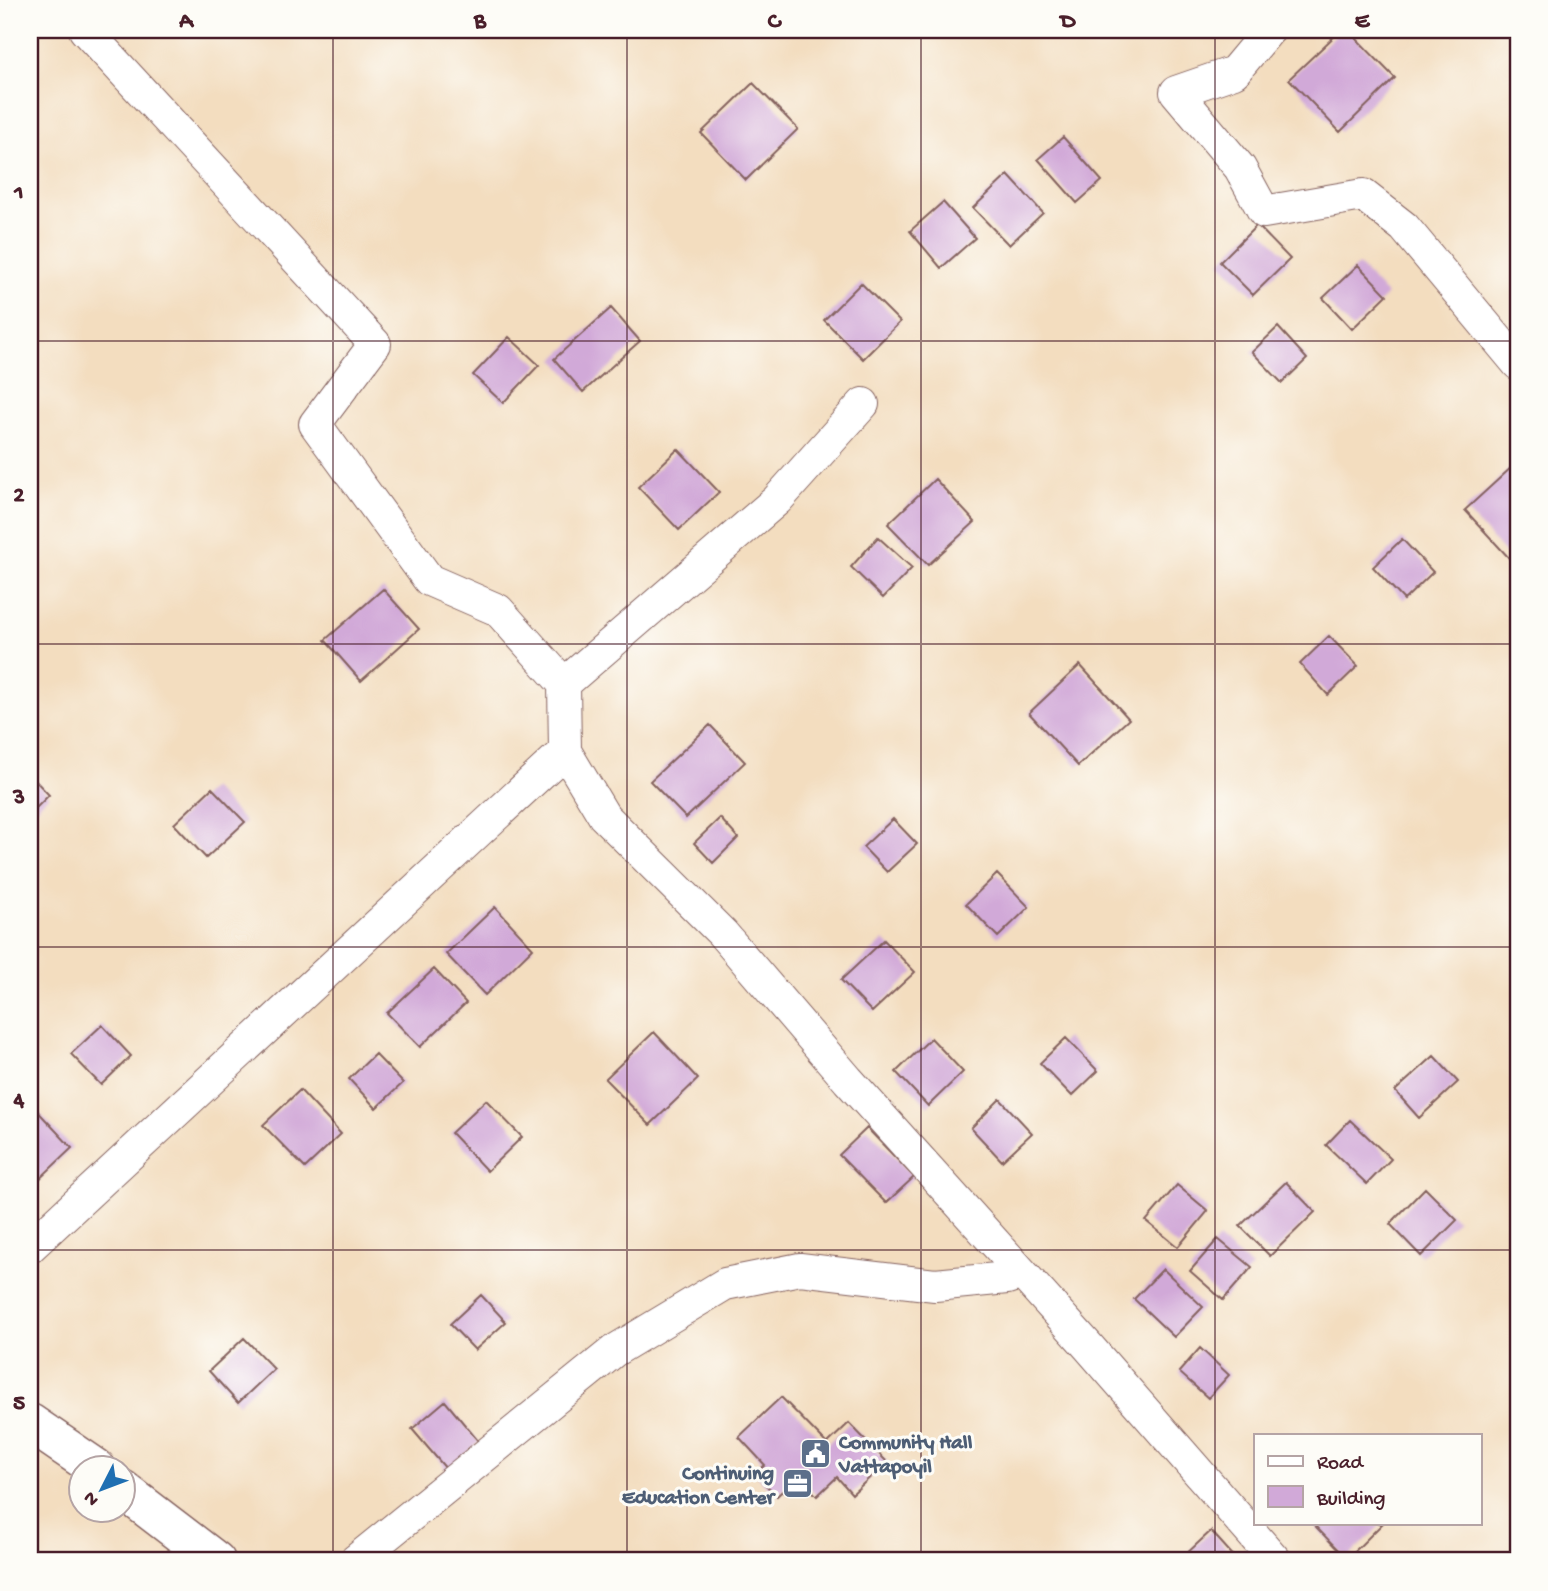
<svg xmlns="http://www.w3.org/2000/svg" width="1548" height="1591" font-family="'Gochi Hand',sans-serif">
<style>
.building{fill:#d1a9d8}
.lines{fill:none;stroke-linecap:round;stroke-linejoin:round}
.minor-casing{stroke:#85625f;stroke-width:34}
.major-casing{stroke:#85625f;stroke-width:41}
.minor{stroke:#fff;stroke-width:32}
.major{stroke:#fff;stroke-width:38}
.grid{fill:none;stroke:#4a1f2b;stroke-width:2;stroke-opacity:0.55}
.labels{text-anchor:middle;stroke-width:6;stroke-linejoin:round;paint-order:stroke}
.service-label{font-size:21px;font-weight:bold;fill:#4e5e75;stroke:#fdfcf7;text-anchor:start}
.neatline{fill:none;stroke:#4a1f2b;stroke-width:2.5}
.grid-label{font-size:23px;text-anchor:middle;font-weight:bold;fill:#4a1f2b}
</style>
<rect width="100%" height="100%" fill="#fdfcf7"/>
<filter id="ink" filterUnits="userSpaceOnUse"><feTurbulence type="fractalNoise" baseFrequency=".0143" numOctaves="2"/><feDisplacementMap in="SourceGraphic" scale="14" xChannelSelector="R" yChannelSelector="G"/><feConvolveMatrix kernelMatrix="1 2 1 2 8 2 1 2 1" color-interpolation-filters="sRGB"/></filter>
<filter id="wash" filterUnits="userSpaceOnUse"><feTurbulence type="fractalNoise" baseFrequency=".00686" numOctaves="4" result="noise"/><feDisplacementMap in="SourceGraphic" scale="28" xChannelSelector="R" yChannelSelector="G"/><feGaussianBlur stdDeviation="1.57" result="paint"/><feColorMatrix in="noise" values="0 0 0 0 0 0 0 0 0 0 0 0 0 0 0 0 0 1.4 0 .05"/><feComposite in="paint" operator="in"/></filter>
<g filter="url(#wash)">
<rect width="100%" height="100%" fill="#f3ddbf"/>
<g id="blocks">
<path class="building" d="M1341 30H1348L1395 78 1340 132 1289 79Z
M753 83 798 129 746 180 701 133Z
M1063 137 1102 181 1077 203 1038 159Z
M1008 175 1043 213 1009 245 973 208Z
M943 202 975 238 941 268 910 231Z
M1257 225 1290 259 1253 295 1220 262Z
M1358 265 1387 295 1352 329 1323 298Z
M861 283 900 322 863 359 824 320Z
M611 308 640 341 583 392 554 359Z
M1278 327 1307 359 1282 383 1252 352Z
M509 337 539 365 503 403 473 375Z
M678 449 719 492 679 530 638 487Z
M1513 466 1518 472V549L1509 558 1465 510Z
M935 479 975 522 928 565 888 524Z
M878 537 912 568 883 598 851 567Z
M1402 539 1433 572 1404 600 1373 567Z
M383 589 419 629 361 681 325 640Z
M1329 636 1358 666 1328 695 1300 664Z
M1080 665 1129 719 1078 766 1029 713Z
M710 725 745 762 686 818 650 781Z
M30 775 49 795 30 814Z
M212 788 245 822 206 858 174 824Z
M720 818 738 838 713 863 694 843Z
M893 819 917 844 887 872 863 847Z
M997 874 1029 907 998 937 966 904Z
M495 907 533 948 485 995 446 954Z
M884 940 915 972 872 1012 841 980Z
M434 969 466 1003 420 1047 387 1013Z
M102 1025 131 1056 101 1085 71 1054Z
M654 1032 698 1079 650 1125 605 1079Z
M931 1038 963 1072 928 1106 896 1072Z
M1066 1038 1098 1071 1072 1096 1040 1063Z
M375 1054 403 1083 376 1108 349 1079Z
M1434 1056 1458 1082 1419 1118 1395 1091Z
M300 1090 341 1134 305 1168 263 1125Z
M1000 1099 1032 1133 1002 1161 971 1128Z
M486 1100 522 1137 487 1171 451 1133Z
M30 1103 72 1148 30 1188Z
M1350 1120 1391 1159 1367 1184 1326 1145Z
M867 1128 914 1177 886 1203 839 1155Z
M1286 1182 1315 1212 1270 1256 1240 1226Z
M1177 1185 1208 1211 1178 1247 1146 1221Z
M1425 1188 1457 1220 1421 1256 1390 1224Z
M1218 1239 1252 1267 1223 1300 1190 1271Z
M1163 1269 1203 1307 1174 1337 1134 1299Z
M481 1295 506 1322 475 1350 450 1324Z
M244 1338 274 1369 238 1403 209 1371Z
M1200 1348 1229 1375 1208 1398 1179 1372Z
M781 1397 827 1444 849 1423 887 1462 852 1494 837 1477 817 1496 798 1476 777 1496 755 1474 765 1465 739 1437Z
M445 1401 479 1442 447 1470 412 1429Z
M1317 1523H1383L1347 1559 1314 1525Z
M1211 1531 1238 1561H1189L1184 1556Z"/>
</g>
</g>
<g filter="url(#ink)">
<use href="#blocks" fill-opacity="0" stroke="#85625f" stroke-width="2"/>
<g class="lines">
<defs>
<path id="minor" d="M85 30 375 344 315 424 429 580 498 610 564 684 565 751 604 816 722 933 848 1080 1087 1345 1276 1561
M1269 30 1234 72 1176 92 1240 168 1264 212 1363 195 1404 227 1518 364
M564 684 777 500 863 404
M30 1247 565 751
M355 1561 614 1351 725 1284 800 1269 935 1285 1007 1278 1022 1273"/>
<path id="major" d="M30 1423 96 1468
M122 1489 216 1561"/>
</defs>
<use href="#minor" class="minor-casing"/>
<use href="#major" class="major-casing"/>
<use href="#minor" class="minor"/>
<use href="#major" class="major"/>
</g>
</g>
<path class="grid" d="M333 30V1561M627 30V1561M921 30V1561M1215 30V1561M30 341H1518M30 644H1518M30 947H1518M30 1250H1518"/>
<defs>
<symbol id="civic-square" viewBox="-11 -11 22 22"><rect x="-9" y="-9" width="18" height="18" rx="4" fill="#5c6f8a" stroke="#fdfcf7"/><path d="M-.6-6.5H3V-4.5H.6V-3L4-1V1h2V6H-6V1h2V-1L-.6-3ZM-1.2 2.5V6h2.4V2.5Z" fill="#fff"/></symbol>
<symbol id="office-square" viewBox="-11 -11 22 22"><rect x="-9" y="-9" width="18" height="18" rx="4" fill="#5c6f8a" stroke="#fdfcf7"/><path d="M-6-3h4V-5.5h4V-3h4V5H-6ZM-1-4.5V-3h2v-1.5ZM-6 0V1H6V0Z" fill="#fff"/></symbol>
</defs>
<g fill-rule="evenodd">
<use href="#civic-square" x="798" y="1436" width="35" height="35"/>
<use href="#office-square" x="780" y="1466" width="35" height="35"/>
</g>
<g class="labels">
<g class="service-label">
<text x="839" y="1448">Community Hall<tspan x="839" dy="24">Vattapoyil</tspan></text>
<text x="774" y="1479" text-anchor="end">Continuing<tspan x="774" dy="24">Education Center</tspan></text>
</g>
</g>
<rect width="1548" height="1591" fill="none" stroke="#fdfcf7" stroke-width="77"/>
<rect x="1254" y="1434" width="228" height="91" fill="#fdfcf7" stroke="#b5a4a5" stroke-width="2"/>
<rect x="1268" y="1456" width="35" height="10" fill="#ffffff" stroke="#b5a4a5" stroke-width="2"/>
<text x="1317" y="1468" font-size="21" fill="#4a1f2b">Road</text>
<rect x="1268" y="1486" width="35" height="21" fill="#d1a9d8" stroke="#b5a4a5" stroke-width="2"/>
<text x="1317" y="1504" font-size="21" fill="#4a1f2b">Building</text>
<g transform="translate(102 1489) rotate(228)"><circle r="33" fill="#fdfcf7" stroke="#b5a4a5" stroke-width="2"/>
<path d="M0-5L12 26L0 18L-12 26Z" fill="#1f6fb2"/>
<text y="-10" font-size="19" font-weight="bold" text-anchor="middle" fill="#4a1f2b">N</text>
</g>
<rect x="38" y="38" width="1472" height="1514" class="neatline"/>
<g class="grid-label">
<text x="186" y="27">A</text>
<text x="480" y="27">B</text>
<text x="774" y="27">C</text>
<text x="1068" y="27">D</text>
<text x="1362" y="27">E</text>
<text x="19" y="198">1</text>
<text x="19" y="501">2</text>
<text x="19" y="803">3</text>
<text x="19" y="1106">4</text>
<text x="19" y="1409">5</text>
</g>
</svg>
